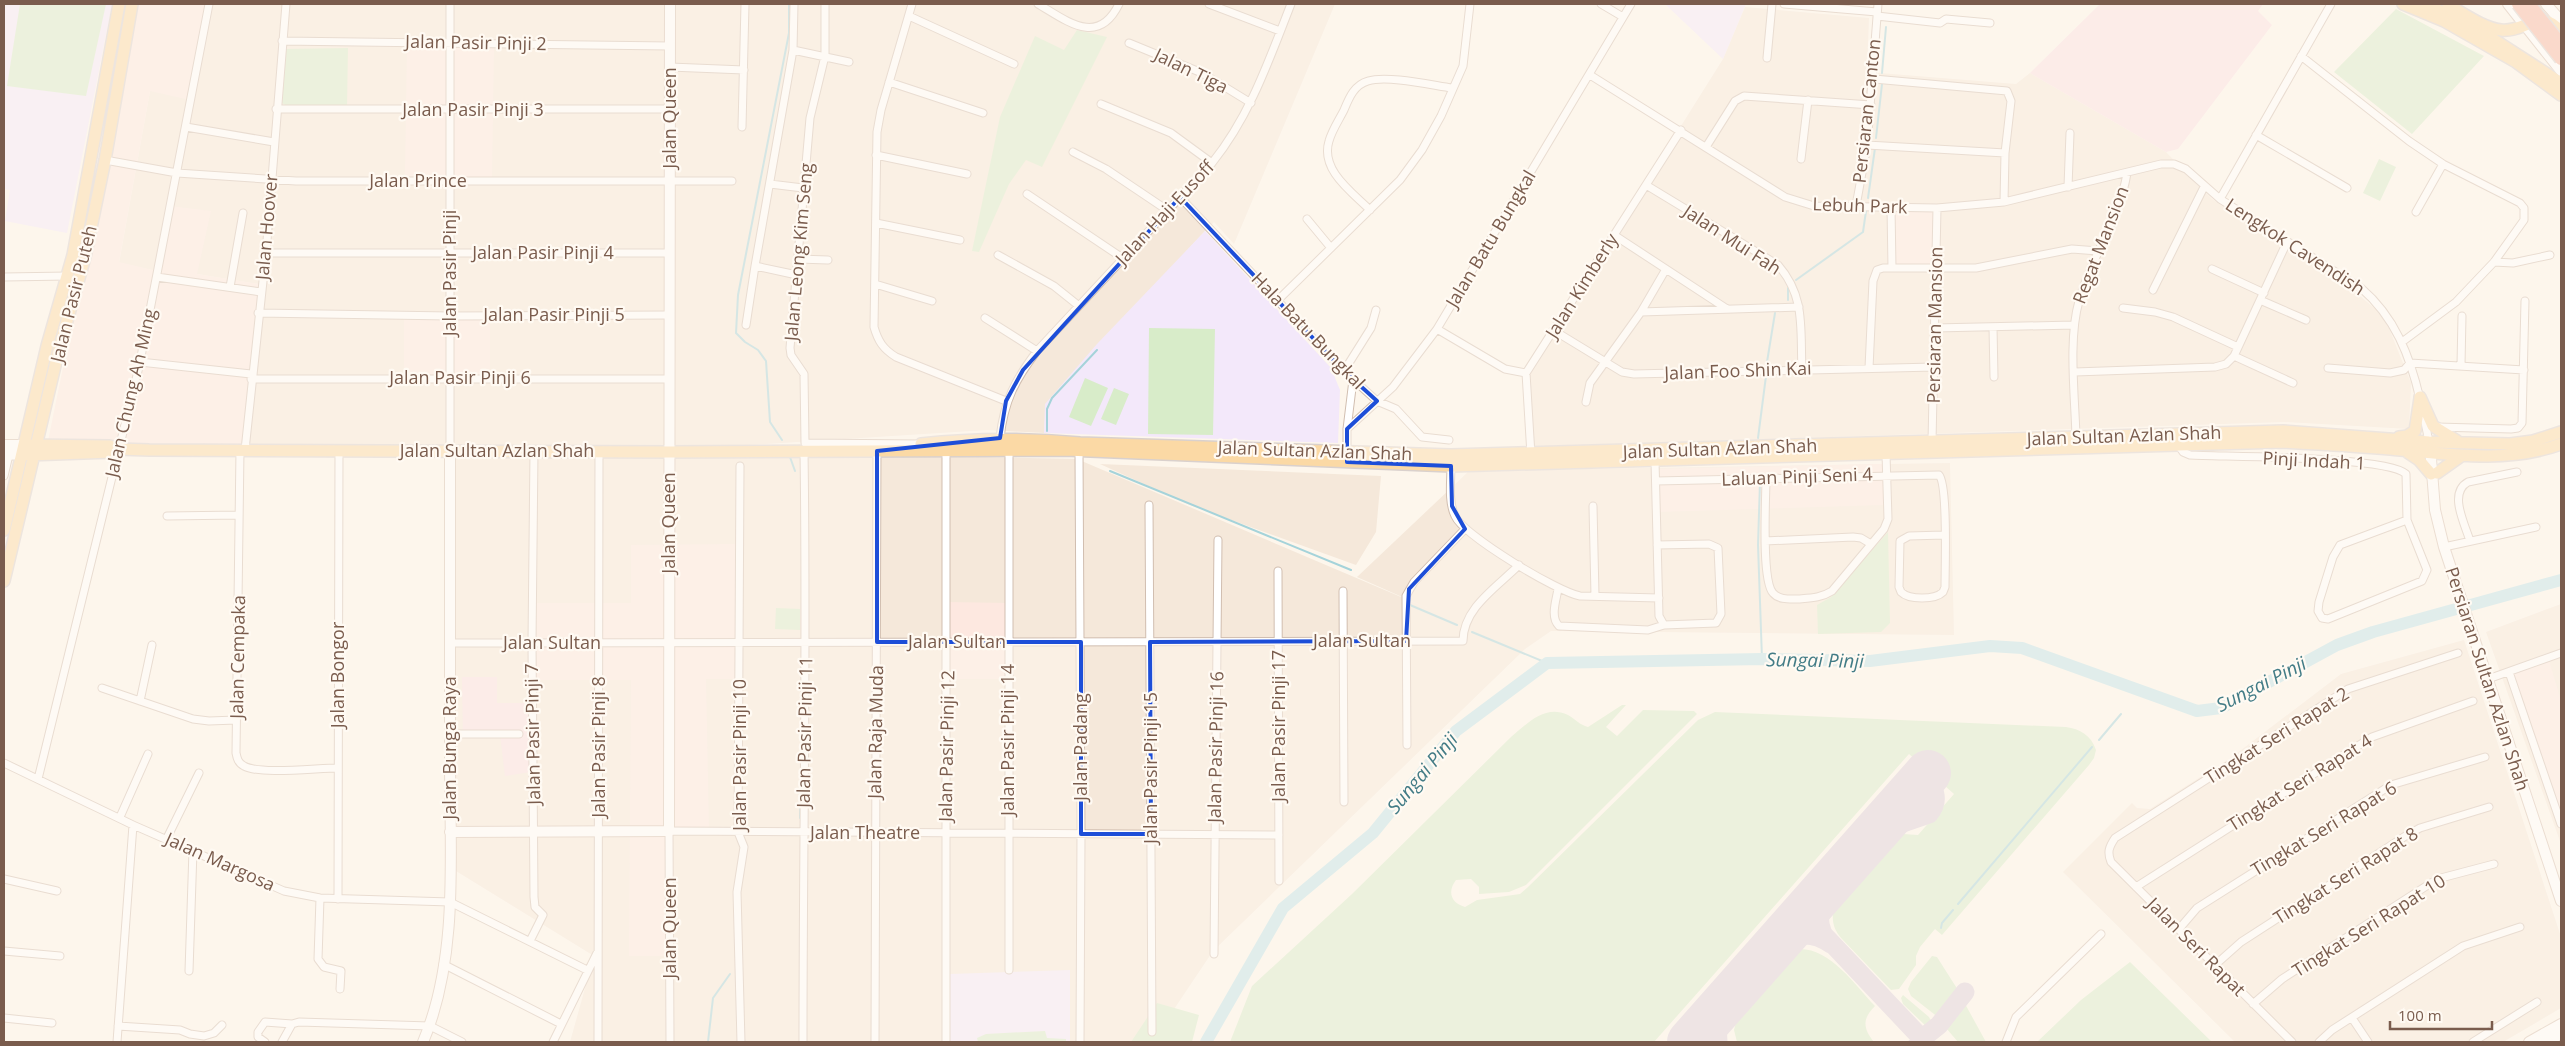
<svg xmlns="http://www.w3.org/2000/svg" width="2565" height="1046" font-family="'Open Sans',sans-serif">
<style>
.residential{fill:#f5e8da}
.commercial{fill:#fde8e0}
.education{fill:#f3e8fa}
.medical{fill:#fbdfe3}
.green{fill:#d8ecc9}
.lines{fill:none;stroke-linecap:round;stroke-linejoin:round}
.stream{stroke:#a5d3da;stroke-width:2}
.river{stroke:#bfe3e8;stroke-width:12}
.taxiway{stroke:#dbcfda;stroke-width:19}
.runway{stroke:#dbcfda;stroke-width:46}
.street-casing{stroke:#d1beb0;stroke-width:9}
.secondary-casing{stroke:#d6c0b0;stroke-width:12}
.primary-casing{stroke:#dad1cd;stroke-width:14}
.street{stroke:#fff;stroke-width:7}
.secondary{stroke:#fff;stroke-width:10}
.primary{stroke:#fbd9a5;stroke-width:11}
.highway-bridge-casing{stroke:#dad1cd;stroke-width:15;stroke-linecap:butt}
.highway-bridge{stroke:#f7b7a3;stroke-width:12}
.marked{fill:none;stroke:#1d4ed8;stroke-width:4;stroke-linejoin:round}
.labels{text-anchor:middle;stroke-width:4.5;stroke-linejoin:round;paint-order:stroke}
.street-label{font-size:18px;fill:#7a5c4d;stroke:#fffaf3}
.water-label{font-size:19px;font-style:italic;fill:#437c86;stroke:#fffaf3}
</style>
<rect width="100%" height="100%" fill="#fdf6ec"/>
<path class="residential" d="M208 4H1335L1234 244 1214 222 1205 231 1046 404 1044 433 987 430 670 450 1077 459 1427 608 1357 577 1469 471 1950 463 1954 635 1551 631 1525 649 1213 951 1152 1042H570L594 956 456 871 449 448 242 450 258 284 197 274 157 271 119 263 150 91Z
M1745 7 1869 18 1867 72 2016 84 2030 73 2166 152 2212 199 2349 287 2384 316 2411 383 2409 429 2284 422 1528 447 1526 373 1723 59Z
M1100 464 1381 476 1376 532 1356 565 1190 505Z
M2561 604V844L2486 632Z
M2464 640 2561 937V1008L2503 1042H2235L2063 872 2132 803 2137 808 2150 809 2232 757 2341 674Z"/>
<path class="commercial" d="M137 4H208L190 100 150 91 119 262 157 271 170 206 211 211 197 274 259 284 242 450 47 446Z
M407 44 494 45 492 178 405 176Z
M1888 211H1934L1933 265 1887 264Z
M404 316 490 317V378H404Z
M1883 464 1884 505 1656 512 1655 469Z
M739 544 740 679H706L709 832 669 830V956H629L631 680H531L532 603H631V545Z
M947 602 1008 603V679H946Z
M2548 657 2561 701V826L2511 666Z"/>
<path class="education" d="M4 4H112L67 233 5 221 10 190 4 189Z
M1665 4H1746L1723 59Z
M1205 231 1331 368 1340 390 1338 443 1044 433 1045 404 1097 344Z
M1070 970V1042H949L950 974Z"/>
<path class="medical" d="M2100 4H2263L2258 11 2272 25 2178 149 2166 152 2030 73Z
M462 677H497V703H528L530 772 505 776 500 733 463 732Z"/>
<path class="green" d="M20 4H106L86 96 7 86Z
M2396 9 2484 56 2412 134 2334 72Z
M1077 30 1107 37 1042 167 1026 160 1009 184 979 252 972 251 1000 117 1035 36 1064 50Z
M348 48 347 106H287L282 103 285 49Z
M2379 159 2396 167 2380 201 2363 193Z
M1149 328 1215 329 1213 435 1148 434Z
M1085 378 1108 388 1091 426 1069 417Z
M1114 388 1129 394 1116 425 1101 419Z
M1888 532 1890 623 1881 632 1818 634 1817 605 1831 597Z
M776 608 800 609V630L775 629Z
M1622 705H1626L1606 727 1617 736 1643 710 1694 711 1697 714 1526 885 1509 892 1479 894V887L1471 879 1456 880C1447 892 1451 903 1465 907L1477 900 1520 894 1528 887 1698 720 1715 712 2066 727C2080 729 2091 735 2096 750L2094 758 2089 765 1942 935 1935 929 1920 947 1916 956V965L1899 989 1891 990 1842 939C1834 930 1832 923 1833 911L1903 834 1918 835 1954 794 1909 754 1654 1042H1230L1252 986 1352 894 1511 737C1528 723 1545 704 1568 715 1575 719 1580 725 1588 727Z
M1800 949C1831 949 1855 985 1875 1006 1862 1019 1863 1028 1874 1042H1737L1734 1030 1736 1022Z
M1932 956 1937 957 1958 990 1939 1018 1911 996 1908 989 1911 982Z
M2130 962 2212 1042H2037L2081 1000Z
M1903 995 1929 1017 1933 1025 1930 1030 1903 1004 1901 998Z
M1964 1002 1986 1042H1958L1946 1028V1024Z
M1157 1003 1199 1015 1192 1042H1131Z
M1045 1031 1047 1038 1066 1039V1042H978L977 1038 986 1034Z"/>
<g class="lines">
<path class="stream" d="M1882 73 1886 27
M1876 138 1882 84
M1868 198 1875 148
M1796 280 1863 232 1866 211
M1788 288V300
M1767 362 1775 313
M1047 431V409L1052 398 1097 350
M1758 438 1766 376
M782 440 770 422 766 361 758 350 745 342 736 333 738 295 789 33V4
M790 457 795 471
M1110 471 1351 570
M1760 482 1758 545 1762 659
M1410 605 1457 625
M1472 632 1547 663
M2099 740 2121 714
M800 818 801 774
M1958 904 2092 747
M1941 928 1942 923 1953 910
M708 1042 713 998 730 974"/>
<path class="river" d="M1206 1042 1283 908 1373 833 1456 731 1547 663 1762 659 1870 661 1990 646 2022 648 2197 711 2221 708 2337 645 2373 632 2561 580"/>
<path class="taxiway" d="M1921 778C1936 785 1940 801 1929 814L1897 825 1865 843C1873 833 1899 785 1906 781 1910 778 1916 778 1921 778Z
M1827 887C1819 903 1816 918 1823 934L1925 1042
M1770 951C1791 935 1807 928 1831 944
M1718 1042 1717 1023 1723 1005
M1918 1042 1939 1025 1965 992"/>
<path class="runway" d="M1690 1042 1928 773"/>
<defs>
<path id="street" d="M794 4 793 50 755 266 797 275
M825 4V56L810 118 790 348 791 355 804 374 805 443 920 444
M912 4 881 110 877 132 874 327C878 341 883 349 896 357L1006 401
M1038 4C1067 21 1098 47 1119 4
M1209 4 1280 31
M1601 4 1623 17
M1784 4 1877 12
M909 16 1014 64
M1877 16 1940 23 1946 19 1990 23
M282 41 670 46
M1129 43 1202 73 1251 103
M793 50 849 62
M2301 56 2409 141 2443 164 2520 203 2524 208V220L2494 262 2456 302 2402 342
M1767 58 1772 4
M670 67 744 70
M1590 75 1785 197 1814 206 1937 208 2004 202 2161 164H2174L2186 169 2220 199 2361 288C2395 317 2410 356 2420 399
M1874 79 2007 91 2011 101 2005 153 2004 202
M889 82 983 113
M1101 104 1171 133 1212 163
M276 109H670
M186 127 274 142
M742 127 745 4
M2256 135 2347 188
M1867 145 2005 153
M1706 147 1735 101 1744 96 1871 105
M1073 152 1106 169 1167 210
M876 155 967 174
M1801 159 1808 100
M105 160 177 173 296 181H732
M770 184 803 188
M1646 185 1778 265C1806 297 1800 329 1802 369
M2068 187 2070 133
M1027 194 1124 259
M1180 197 1344 371 1377 401 1396 409 1422 437 1449 440
M2220 199 2331 4
M1856 206 1867 145 1878 4
M1891 207 1892 268
M1370 210C1352 192 1320 170 1329 141 1332 130 1339 120 1344 110 1349 98 1354 85 1368 81 1387 75 1431 85 1452 88
M2416 212 2443 164
M1307 219 1331 248
M876 223 960 240
M1614 235 1727 309
M266 253H670
M998 255 1054 286 1079 306
M798 259 828 260
M2494 262 2513 263 2550 255
M2212 269 2264 293
M4 277 68 276
M157 277 261 292
M875 284 932 301
M230 287 243 213
M2153 290 2204 187
M2260 300 2306 320
M1277 301 1400 180 1422 150 1441 116 1463 66 1470 4
M2123 308 2155 312 2173 317 2238 347
M1641 312 1799 307
M258 313 450 316 670 315
M985 318 1037 351
M746 325 755 266
M1993 327 1994 377
M1935 328 2074 325
M1437 329 1505 369 1526 373
M1553 330 1622 372 1634 374 1934 367
M2234 356 2293 383
M140 362 251 374
M2461 365 2462 316
M1869 368 1873 281 1877 270 1883 268H1976L2072 249 2098 251
M2328 368 2390 373 2404 370 2410 363 2524 370
M1344 371 1371 328 1376 310
M2075 372 2215 367 2226 364 2234 356 2287 242
M251 379H670
M1586 402 1590 383 1641 312 1666 269
M2423 412 2429 442
M2437 427 2511 429 2518 428 2522 423 2525 301
M1347 429 1393 387 1437 329 1631 4
M2076 437C2075 397 2068 339 2079 301 2091 257 2120 218 2127 173
M1000 438C1004 401 1015 380 1037 351L1212 163C1250 116 1269 60 1291 4
M1932 442 1937 208
M2178 445 2183 452 2190 455C2224 457 2388 456 2406 474L2407 520 2427 570 2422 581 2328 619 2322 618 2318 611 2319 602 2333 557 2340 545 2407 520
M240 450 236 753C237 758 238 763 244 766 260 775 317 768 338 768
M245 450 266 253 286 4
M450 451V4
M1079 451 1081 834 1080 1042
M1347 454V429L1353 380
M1531 455 1526 373 1681 130
M1655 461 1659 616 1664 625
M740 466 738 832 744 847 737 892 741 1042
M1451 466C1451 481 1448 502 1455 516 1464 536 1558 592 1580 596L1659 598
M4 476 9 455
M1766 478C1766 498 1761 580 1773 593 1779 600 1789 599 1798 599 1811 598 1821 598 1832 591L1884 529 1888 519 1886 454
M1656 481 1939 475C1948 485 1945 568 1945 587L1943 592C1935 600 1909 600 1901 592L1899 587 1900 541 1909 536 1944 535
M1149 505 1152 1032
M1593 506 1595 596
M167 516 239 515
M1765 541 1853 537 1861 538 1871 544
M2470 541C2465 524 2448 493 2468 482L2517 472
M2444 547 2536 527
M1278 571 1279 881
M1558 589C1556 601 1550 617 1559 626L1648 630 1664 625 1716 623 1721 614 1718 548 1709 544 1657 545
M1343 591 1344 802
M450 643 1463 641C1463 608 1497 587 1519 565
M2509 672 2561 824
M2488 679 2561 653
M102 688 193 719 209 721 236 720
M140 701 152 645
M450 734H519
M1407 745 1406 596 1414 582 1465 529
M4 763 133 825 284 891 320 898 450 902 587 970
M38 779 139 367 209 4
M120 817 148 754
M167 838 199 773
M4 879 57 891
M2136 887 2372 737 2473 701
M320 898 318 959 324 967 341 971 340 989
M338 899 339 450
M2179 929 2197 908 2391 785 2485 757
M530 941 543 915 535 907 534 897 532 643 534 451
M4 951 60 956
M1214 954 1218 540
M443 964 561 1024
M2214 966 2241 942 2407 835 2420 828 2489 807
M1009 970V450
M189 971 193 850
M2253 1004 2282 979 2431 883 2441 878 2494 864
M4 1018 52 1023
M2352 1018 2368 1042
M118 1026 180 1030 190 1034 204 1036 214 1033 222 1025
M117 1042 133 825
M265 1042 258 1037V1032L265 1022 292 1024
M282 1042 292 1024 299 1022 430 1026 462 1042
M553 1042 597 953
M598 1042 599 452
M670 1042 669 831C873 833 1076 834 1279 835
M803 1042C803 845 807 649 804 452
M875 1042 877 444
M946 1042V450
M2006 1042 2016 1017 2101 934
M2292 1042 2111 862C2107 852 2109 847 2115 838L2348 689 2458 653
M2319 1042 2332 1030 2463 946 2520 927
M2473 1042 2537 1002"/>
<path id="secondary" d="M2508 4 2561 71
M2546 4 2561 21
M4 445H24
M2430 446 2435 510 2444 547 2561 901
M4 455 22 454
M450 832 669 831 670 4
M423 1042C459 958 450 852 450 762 450 658 450 555 450 451
M2529 1042 2561 1024
M2546 1042 2561 1034"/>
<path id="primary" d="M2403 4 2444 21 2516 62 2561 95
M2426 4 2490 37 2561 83
M2448 5C2463 13 2483 28 2501 30 2525 33 2540 6 2561 32
M2420 397 2433 426 2457 441
M2399 437 2407 436 2415 431 2420 398
M921 444C974 438 1026 438 1080 443L1451 455 2283 431 2429 442 2510 444 2533 441 2561 432
M24 445 110 446 118 449 149 450 670 452 1066 450 1451 466 2282 442C2318 444 2354 446 2390 449 2447 454 2506 464 2561 444
M2407 452 2419 460 2431 474
M28 455 112 452
M2437 473 2461 456
M4 530 47 346 73 255 119 4
M4 581 59 349 85 257 105 160 132 4"/>
</defs>
<use href="#street" class="street-casing"/>
<use href="#secondary" class="secondary-casing"/>
<use href="#primary" class="primary-casing"/>
<use href="#street" class="street"/>
<use href="#secondary" class="secondary"/>
<use href="#primary" class="primary"/>
<defs>
<path id="highway-bridge" d="M2518 4 2561 59
M2529 4 2561 44"/>
</defs>
<use href="#highway-bridge" class="highway-bridge-casing"/>
<use href="#highway-bridge" class="highway-bridge"/>
</g>
<path d="M0 0H2565V1046H0ZM1180 197 1344 371 1377 401 1347 429V462L1451 466 1452 506 1465 529 1409 589 1406 641 1150 642 1151 834H1081V642H877V451L1000 438 1006 401 1023 370Z" fill="#fdf6ec" fill-opacity=".55" fill-rule="evenodd"/>
<path class="marked" d="M1180 197 1344 371 1377 401 1347 429V462L1451 466 1452 506 1465 529 1409 589 1406 641 1150 642 1151 834H1081V642H877V451L1000 438 1006 401 1023 370Z"/>
<g class="labels">
<g class="street-label">
<text transform="translate(476 43) rotate(1)" y="6">Jalan Pasir Pinji 2</text>
<text transform="translate(1191 71) rotate(26)" y="6">Jalan Tiga</text>
<text x="473" y="116">Jalan Pasir Pinji 3</text>
<text transform="translate(1867 111) rotate(-84)" y="6">Persiaran Canton</text>
<text transform="translate(670 118) rotate(-90)" y="6">Jalan Queen</text>
<text x="418" y="187">Jalan Prince</text>
<text transform="translate(1860 206) rotate(2)" y="6">Lebuh Park</text>
<text transform="translate(1165 213) rotate(-47)" y="6">Jalan Haji Eusoff</text>
<text transform="translate(267 227) rotate(-85)" y="6">Jalan Hoover</text>
<text transform="translate(1491 239) rotate(-59)" y="6">Jalan Batu Bungkal</text>
<text transform="translate(1732 240) rotate(33)" y="6">Jalan Mui Fah</text>
<text transform="translate(2101 245) rotate(-69)" y="6">Regat Mansion</text>
<text transform="translate(2295 247) rotate(33)" y="6">Lengkok Cavendish</text>
<text transform="translate(799 252) rotate(-85)" y="6">Jalan Leong Kim Seng</text>
<text x="543" y="259">Jalan Pasir Pinji 4</text>
<text transform="translate(450 273) rotate(-90)" y="6">Jalan Pasir Pinji</text>
<text transform="translate(1582 286) rotate(-58)" y="6">Jalan Kimberly</text>
<text transform="translate(74 294) rotate(-76)" y="6">Jalan Pasir Puteh</text>
<text x="554" y="321">Jalan Pasir Pinji 5</text>
<text transform="translate(1935 325) rotate(-89)" y="6">Persiaran Mansion</text>
<text transform="translate(1308 331) rotate(46)" y="6">Hala Batu Bungkal</text>
<text transform="translate(1738 371) rotate(-2)" y="6">Jalan Foo Shin Kai</text>
<text x="460" y="384">Jalan Pasir Pinji 6</text>
<text transform="translate(131 393) rotate(-77)" y="6">Jalan Chung Ah Ming</text>
<text transform="translate(2124 436) rotate(-2)" y="6">Jalan Sultan Azlan Shah</text>
<text transform="translate(1720 449) rotate(-2)" y="6">Jalan Sultan Azlan Shah</text>
<text x="497" y="457">Jalan Sultan Azlan Shah</text>
<text transform="translate(1315 451) rotate(2)" y="6">Jalan Sultan Azlan Shah</text>
<text transform="translate(2314 461) rotate(3)" y="6">Pinji Indah 1</text>
<text transform="translate(1797 477) rotate(-2)" y="6">Laluan Pinji Seni 4</text>
<text transform="translate(669 523) rotate(-90)" y="6">Jalan Queen</text>
<text x="1362" y="647">Jalan Sultan</text>
<text x="957" y="648">Jalan Sultan</text>
<text x="552" y="649">Jalan Sultan</text>
<text transform="translate(238 657) rotate(-89)" y="6">Jalan Cempaka</text>
<text transform="translate(338 675) rotate(-90)" y="6">Jalan Bongor</text>
<text transform="translate(2487 679) rotate(72)" y="6">Persiaran Sultan Azlan Shah</text>
<text transform="translate(1279 726) rotate(-90)" y="6">Jalan Pasir Pinji 17</text>
<text transform="translate(805 732) rotate(-89)" y="6">Jalan Pasir Pinji 11</text>
<text transform="translate(876 732) rotate(-89)" y="6">Jalan Raja Muda</text>
<text transform="translate(533 734) rotate(-91)" y="6">Jalan Pasir Pinji 7</text>
<text transform="translate(2277 736) rotate(-32)" y="6">Tingkat Seri Rapat 2</text>
<text transform="translate(1008 740) rotate(-90)" y="6">Jalan Pasir Pinji 14</text>
<text transform="translate(947 746) rotate(-89)" y="6">Jalan Pasir Pinji 12</text>
<text transform="translate(599 747) rotate(-90)" y="6">Jalan Pasir Pinji 8</text>
<text transform="translate(1081 747) rotate(-90)" y="6">Jalan Padang</text>
<text transform="translate(1216 747) rotate(-89)" y="6">Jalan Pasir Pinji 16</text>
<text transform="translate(450 748) rotate(-90)" y="6">Jalan Bunga Raya</text>
<text transform="translate(740 755) rotate(-90)" y="6">Jalan Pasir Pinji 10</text>
<text transform="translate(1151 768) rotate(-90)" y="6">Jalan Pasir Pinji 15</text>
<text transform="translate(2300 783) rotate(-32)" y="6">Tingkat Seri Rapat 4</text>
<text transform="translate(2324 829) rotate(-31)" y="6">Tingkat Seri Rapat 6</text>
<text x="865" y="839">Jalan Theatre</text>
<text transform="translate(220 862) rotate(24)" y="6">Jalan Margosa</text>
<text transform="translate(2346 876) rotate(-32)" y="6">Tingkat Seri Rapat 8</text>
<text transform="translate(2369 926) rotate(-32)" y="6">Tingkat Seri Rapat 10</text>
<text transform="translate(670 928) rotate(-90)" y="6">Jalan Queen</text>
<text transform="translate(2196 947) rotate(45)" y="6">Jalan Seri Rapat</text>
</g>
<g class="water-label">
<text transform="translate(1815 660) rotate(1)" y="7">Sungai Pinji</text>
<text transform="translate(2261 684) rotate(-27)" y="7">Sungai Pinji</text>
<text transform="translate(1422 773) rotate(-50)" y="7">Sungai Pinji</text>
</g>
</g>
<rect width="2565" height="1046" fill="none" stroke="#7a5c4d" stroke-width="10"/>
<path d="M2390 1021v8h102v-8" fill="none" stroke="#7a5c4d" stroke-width="2.5"/>
<text x="2398" y="1021" font-size="15" fill="#7a5c4d" stroke="#fffaf3" stroke-width="4" paint-order="stroke">100 m</text>
</svg>
